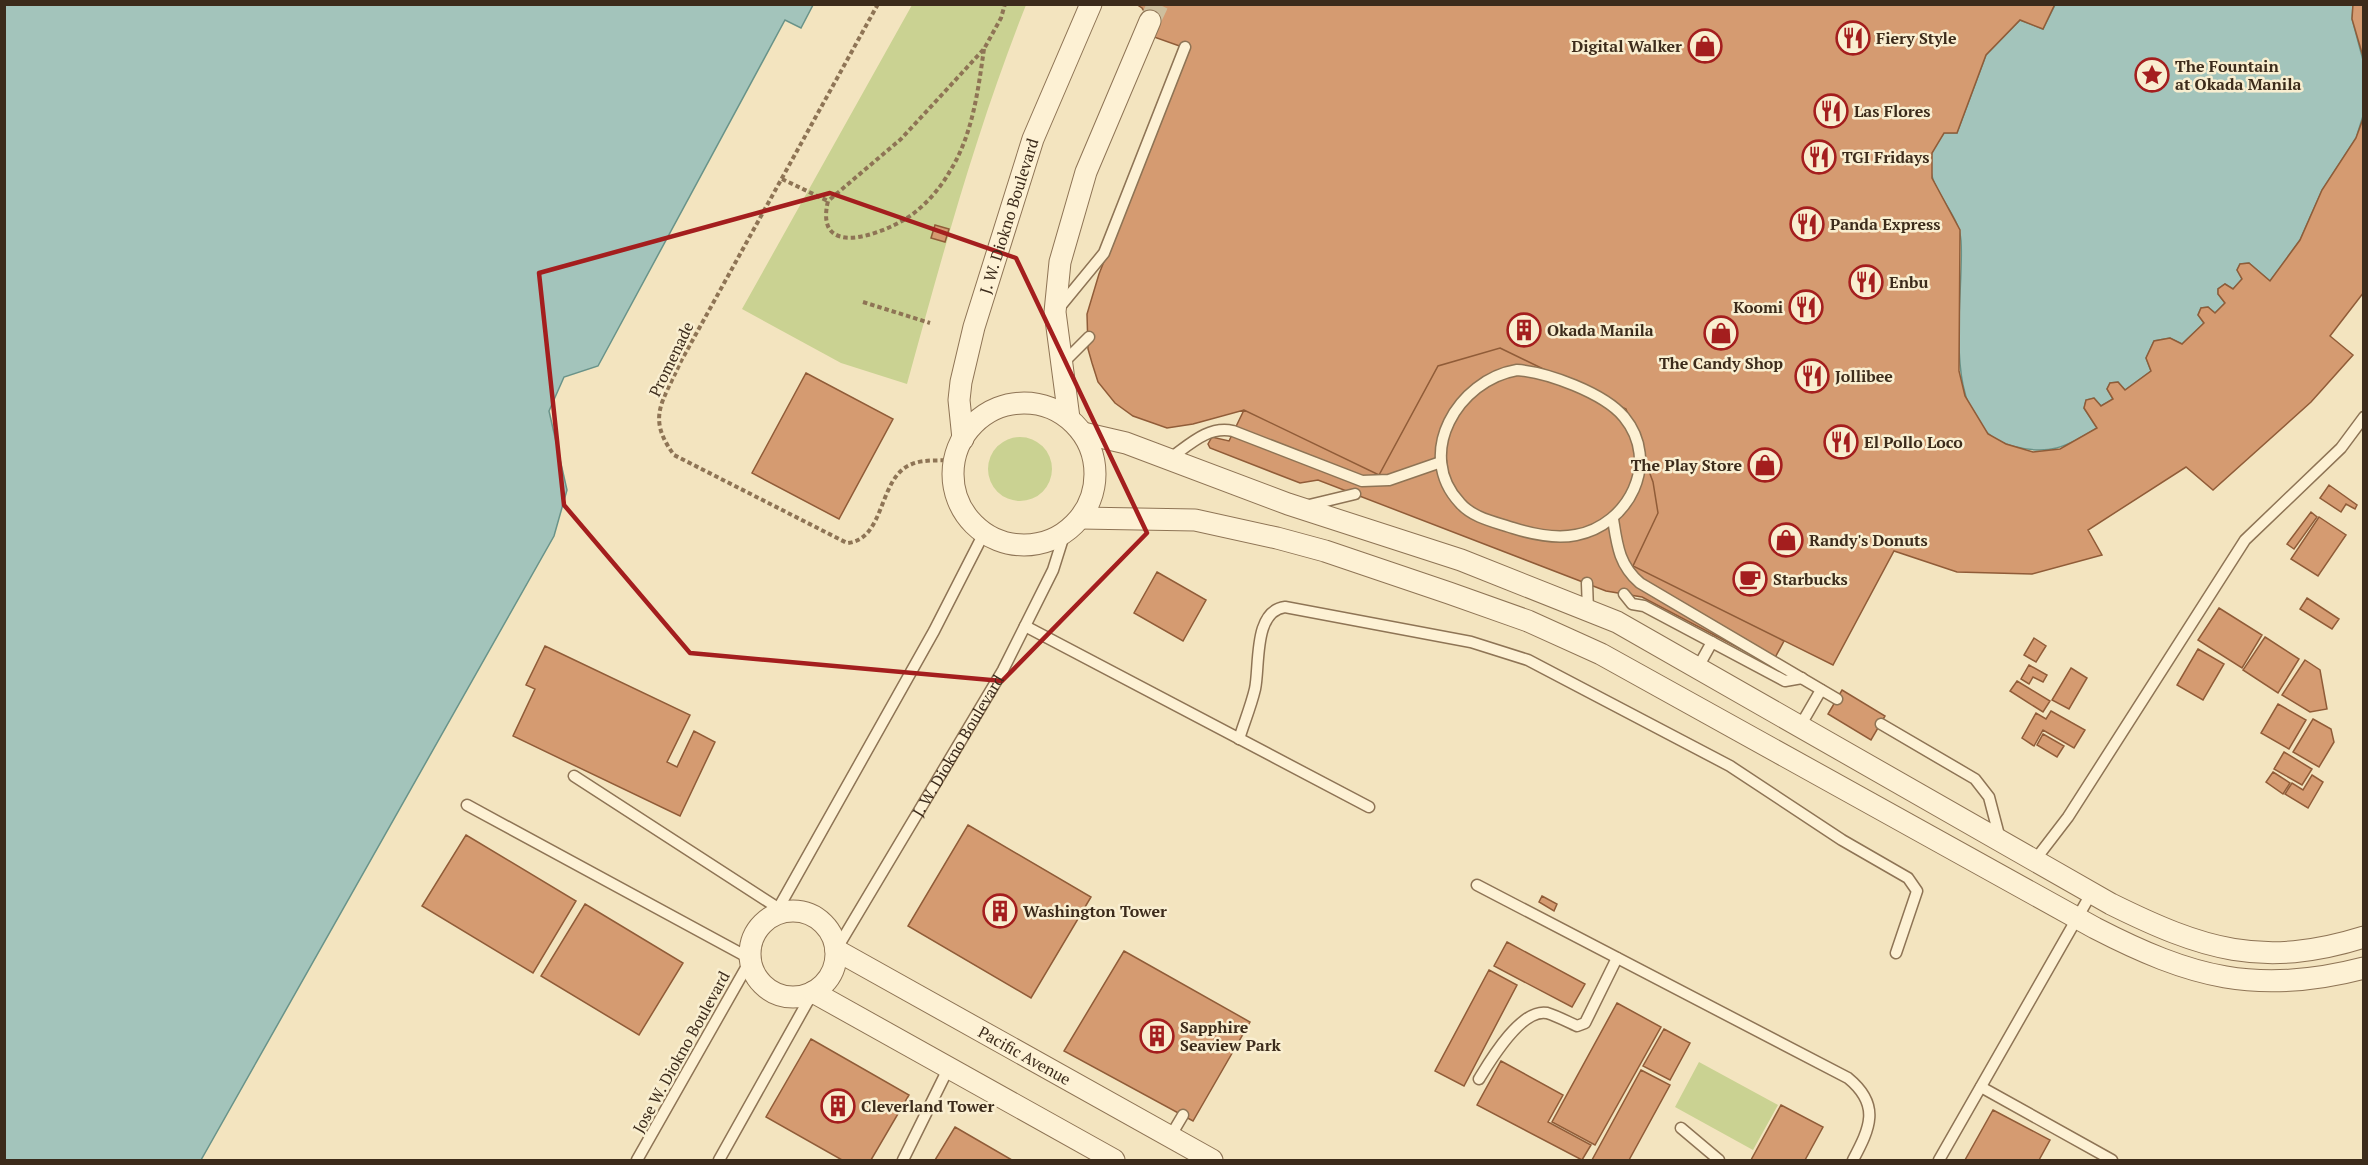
<svg xmlns="http://www.w3.org/2000/svg" width="2368" height="1165" font-family="'PT Serif',serif">
<style>
.green{fill:#cad292}
.water{fill:#a3c4bb;stroke:#699389;stroke-width:1.5}
.building{fill:#d59b71;stroke:#905c38;stroke-width:1.5}
.lines{fill:none;stroke-linecap:round;stroke-linejoin:round}
.minor-tunnel{stroke:#cebf9e;stroke-width:21;stroke-dasharray:21 10;stroke-linecap:butt}
.service-casing{stroke:#8e7455;stroke-width:13}
.minor-casing{stroke:#8e7455;stroke-width:23}
.path{stroke:#8e7455;stroke-width:4;stroke-dasharray:4.5 3;stroke-linecap:butt}
.service{stroke:#fdf1d4;stroke-width:10}
.minor{stroke:#fdf1d4;stroke-width:21}
.marked{fill:none;stroke:#a41e1e;stroke-width:4.5;stroke-linejoin:round}
.labels{text-anchor:middle;stroke-width:5;stroke-linejoin:round;paint-order:stroke}
.poi-label{font-size:16px;font-weight:bold;fill:#3c2b1b;stroke:#f9eed0;text-anchor:start}
.street-label{font-size:16px;fill:#3c2b1b;stroke:#f9eed0}
</style>
<rect width="100%" height="100%" fill="#f3e4bf"/>
<path class="green" d="M912 5H1026C977 128 942 256 907 384L841 363 742 309Z
M988 469a32 32 0 1 1 64 0a32 32 0 1 1-64 0Z
M1699 1062 1778 1105 1753 1150 1675 1107Z"/>
<path class="water" d="M5 4 813 5 801 28 785 20 598 366 564 377 549 411 567 490 554 536 201 1160H5Z
M2055 5H2353L2352 19 2363 60V116L2356 138 2322 190 2300 240 2270 281 2249 263 2240 264 2237 270 2242 279 2233 289 2225 284 2218 289V294L2225 303 2215 313 2208 307 2201 308 2198 315 2204 323 2182 344 2170 338 2154 341 2146 358 2151 371 2125 390 2118 382 2110 383 2107 389 2113 399 2101 406 2094 398 2086 400 2084 408 2097 428C2065 447 2050 456 2012 446 1936 426 1965 298 1961 241 1959 209 1922 187 1932 152 1934 146 1940 139 1944 133H1957L1986 55 2020 20 2043 29Z"/>
<path class="building" d="M1136 4H2055L2043 29 2020 20 1986 55 1957 133H1944L1932 153V178L1960 230 1959 371 1965 396 1988 434 2006 444 2033 452 2060 449 2097 428 2084 408 2086 400 2094 398 2101 406 2113 399 2107 389 2110 383 2118 382 2125 390 2151 371 2146 358 2154 341 2170 338 2182 344 2204 323 2198 315 2201 308 2208 307 2215 313 2225 303 2218 294V289L2225 284 2233 289 2242 279 2237 270 2240 264 2249 263 2270 281 2300 240 2322 190 2356 138 2364 116V292L2330 336 2353 355 2311 402 2213 490 2186 467 2088 530 2102 555 2032 574 1957 572 1894 551 1833 665 1633 566 1658 513 1653 482 1626 409 1500 348 1438 366 1379 475 1244 410 1193 424 1167 428 1133 416 1115 403 1098 382 1092 363 1088 349 1087 314 1099 274 1188 49 1154 37 1149 19 1142 8Z
M2353 4H2364V60L2352 19Z
M935 225 949 229 945 242 931 238Z
M1500 348 1626 409 1653 482 1658 513 1633 566 1784 641 1771 665 1642 597 1606 591 1318 480 1300 483 1210 448 1208 444 1212 437 1229 441 1244 410 1379 475 1438 366Z
M806 373 893 419 839 519 752 473Z
M2329 485 2357 505 2355 509 2346 504 2341 512 2320 498Z
M2311 512 2317 517 2294 549 2287 544Z
M2319 517 2346 535 2318 576 2291 559Z
M1157 572 1206 600 1183 641 1134 613Z
M2307 598 2339 619 2332 629 2300 609Z
M2219 608 2262 635 2242 668 2198 640Z
M2265 637 2299 659 2278 693 2243 670Z
M2034 638 2046 646 2036 662 2024 655Z
M545 646 690 715 667 762 677 767 694 731 715 742 680 816 513 736 535 689 526 685Z
M2198 649 2224 664 2203 700 2177 685Z
M2305 660 2320 670 2327 709 2310 712 2282 695Z
M2029 665 2047 675 2043 682 2033 677 2029 684 2021 679Z
M2071 668 2087 678 2069 709 2052 700Z
M2017 681 2050 701 2043 712 2010 691Z
M1842 690 1885 716 1871 740 1828 714Z
M2278 704 2306 720 2289 749 2261 733Z
M2051 711 2085 730 2074 748 2043 730 2034 746 2022 738 2036 713 2046 719Z
M2313 719 2331 729 2334 742 2319 767 2293 752Z
M2043 734 2064 746 2057 757 2037 745Z
M2284 752 2312 769 2302 785 2274 769Z
M2273 772 2290 783 2283 794 2266 782Z
M2312 775 2323 782 2308 808 2285 794 2292 783 2303 790Z
M968 825 1091 897 1031 998 908 926Z
M466 835 576 901 533 973 422 906Z
M1542 896 1557 904 1554 911 1539 902Z
M585 904 683 963 639 1035 541 976Z
M1507 942 1585 984 1572 1007 1494 966Z
M1124 951 1250 1022 1193 1121 1064 1051Z
M1489 970 1517 985 1464 1086 1435 1071Z
M1617 1003 1661 1027 1595 1145 1552 1122Z
M1664 1029 1690 1043 1670 1080 1643 1066Z
M811 1039 909 1095 871 1160H842L766 1117Z
M1501 1061 1563 1095 1548 1122 1591 1145 1582 1160 1477 1105Z
M1641 1070 1670 1085 1629 1160H1592Z
M1781 1105 1823 1127 1805 1160H1751Z
M1993 1110 2050 1140 2039 1160H1965Z
M955 1127 1012 1160H935Z"/>
<g class="lines">
<path class="minor-tunnel" d="M1150 21 1158 4"/>
<defs>
<g id="service">
<path d="M1058 309 1104 253 1185 47"/>
<path d="M1061 365 1089 337"/>
<path d="M1517 370C1547 372 1604 393 1624 417 1661 462 1629 525 1576 535 1556 539 1532 534 1513 528 1495 522 1473 518 1460 503 1414 454 1458 380 1517 370Z"/>
<path d="M1169 459C1188 446 1208 425 1233 431L1362 481 1389 480 1441 462"/>
<path d="M1305 506 1355 494"/>
<path d="M1613 519C1617 545 1619 565 1640 583L1837 699"/>
<path d="M1587 583 1588 611"/>
<path d="M1624 594 1632 604 1644 606 1785 681 1802 678"/>
<path d="M1025 626 1369 807"/>
<path d="M1697 669 1712 642"/>
<path d="M1881 724 1975 779 1989 797 2000 839"/>
<path d="M1799 728 1821 690"/>
<path d="M1239 739C1244 723 1251 706 1255 689 1260 666 1253 611 1285 607L1471 642 1528 660 1730 766 1842 840 1908 878 1917 891 1896 953"/>
<path d="M574 776 778 908"/>
<path d="M467 805 751 959 637 1160"/>
<path d="M2035 860 2068 817 2245 540 2341 448 2364 417"/>
<path d="M1477 885 1848 1078C1881 1105 1870 1128 1853 1160"/>
<path d="M774 916 934 631 984 533"/>
<path id="s1" d="M836 950 1003 670 1053 570 1065 532"/>
<path d="M1479 1079C1490 1061 1521 1008 1547 1013 1557 1016 1568 1022 1577 1026L1585 1023 1617 958"/>
<path d="M1981 1087 2112 1160"/>
<path d="M1681 1128 1719 1160"/>
<path d="M1170 1137 1183 1115"/>
<path d="M719 1160 813 992"/>
<path d="M903 1160 949 1067"/>
<path d="M1939 1160 2092 892"/>
</g>
<g id="minor">
<circle cx="1024" cy="474" r="71"/>
<path d="M1069 418 1055 312 1060 262 1086 172 1150 21"/>
<path d="M1083 433 1126 443 1288 504 1461 560 1617 622 2111 904C2202 949 2262 969 2364 937"/>
<path id="s2" d="M963 439 959 400 961 382 974 327 1033 139 1091 4"/>
<path d="M1081 518 1195 520 1277 538 1325 551 1449 593 1528 621 1601 654 2095 928C2190 977 2257 996 2364 968"/>
<circle cx="793" cy="954" r="43"/>
<path id="s3" d="M836 950 1212 1160"/>
<path d="M813 992 1114 1160"/>
</g>
</defs>
<use href="#service" class="service-casing"/>
<use href="#minor" class="minor-casing"/>
<path class="path" d="M878 4 680 363C663 402 646 417 674 455L847 543C886 540 878 476 912 464 924 459 941 461 954 460
M984 49C978 90 973 134 950 171 940 189 924 207 907 218 880 235 814 259 828 201L901 139 984 49 1001 18 1005 4
M782 179 828 201
M863 302 930 323"/>
<use href="#service" class="service"/>
<use href="#minor" class="minor"/>
</g>
<path class="marked" d="M830 193 1016 258 1147 533 1002 681 690 653 564 505 539 273Z"/>
<defs>
<symbol id="restaurant-ring" viewBox="-11 -11 22 22"><circle r="9.5" fill="#f9eed0" stroke="#a41e1e" stroke-width="1.5"/><path d="M-5-6h1v4h1v-4h1v4h1v-4h1v5L-1.5 .5V6h-2V.5L-5-1ZM5-6V6H3V1.5H1.5Q1.5-4 5-6Z" fill="#a41e1e"/></symbol>
<symbol id="shop-ring" viewBox="-11 -11 22 22"><circle r="9.5" fill="#f9eed0" stroke="#a41e1e" stroke-width="1.5"/><path d="M-5-2.5h2.3a2.7 3.5 0 0 1 5.4 0H5L5.5 6h-11ZM-1.5-2.5h3a1.5 2.3 0 0 0-3 0Z" fill="#a41e1e"/></symbol>
<symbol id="sight-ring" viewBox="-11 -11 22 22"><circle r="9.5" fill="#f9eed0" stroke="#a41e1e" stroke-width="1.5"/><path d="M0-6L1.8-2.2L6-1.7L2.9 1.2L3.7 5.4L0 3.3L-3.7 5.4L-2.9 1.2L-6-1.7L-1.8-2.2Z" fill="#a41e1e"/></symbol>
<symbol id="building-ring" viewBox="-11 -11 22 22"><circle r="9.5" fill="#f9eed0" stroke="#a41e1e" stroke-width="1.5"/><path d="M-4-6H4V6H1V3H-1V6H-4ZM-2.5-4.3h1.7v1.8h-1.7ZM.8-4.3h1.7v1.8H.8ZM-2.5-1h1.7V.8h-1.7ZM.8-1h1.7V.8H.8Z" fill="#a41e1e"/></symbol>
<symbol id="cafe-ring" viewBox="-11 -11 22 22"><circle r="9.5" fill="#f9eed0" stroke="#a41e1e" stroke-width="1.5"/><path d="M-5.5-4.5H6V0H3Q3 3.5 0 3.5H-2.5Q-5.5 3.5-5.5 0ZM3-3.2v2h1.7v-2ZM-6 4.5H4V6H-6Z" fill="#a41e1e"/></symbol>
</defs>
<g fill-rule="evenodd">
<use href="#restaurant-ring" x="1834" y="19" width="38" height="38"/>
<use href="#shop-ring" x="1686" y="27" width="38" height="38"/>
<use href="#sight-ring" x="2133" y="56" width="38" height="38"/>
<use href="#restaurant-ring" x="1812" y="92" width="38" height="38"/>
<use href="#restaurant-ring" x="1800" y="138" width="38" height="38"/>
<use href="#restaurant-ring" x="1788" y="205" width="38" height="38"/>
<use href="#restaurant-ring" x="1847" y="263" width="38" height="38"/>
<use href="#restaurant-ring" x="1787" y="288" width="38" height="38"/>
<use href="#building-ring" x="1505" y="311" width="38" height="38"/>
<use href="#shop-ring" x="1702" y="314" width="38" height="38"/>
<use href="#restaurant-ring" x="1793" y="357" width="38" height="38"/>
<use href="#restaurant-ring" x="1822" y="423" width="38" height="38"/>
<use href="#shop-ring" x="1746" y="446" width="38" height="38"/>
<use href="#shop-ring" x="1767" y="521" width="38" height="38"/>
<use href="#cafe-ring" x="1731" y="560" width="38" height="38"/>
<use href="#building-ring" x="981" y="892" width="38" height="38"/>
<use href="#building-ring" x="1138" y="1017" width="38" height="38"/>
<use href="#building-ring" x="819" y="1087" width="38" height="38"/>
</g>
<g class="labels">
<g class="poi-label">
<text x="1876" y="44">Fiery Style</text>
<text x="1682" y="52" text-anchor="end">Digital Walker</text>
<text x="2175" y="72">The Fountain<tspan x="2175" dy="18">at Okada Manila</tspan></text>
<text x="1854" y="117">Las Flores</text>
<text x="1842" y="163">TGI Fridays</text>
<text x="1830" y="230">Panda Express</text>
<text x="1889" y="288">Enbu</text>
<text x="1783" y="313" text-anchor="end">Koomi</text>
<text x="1547" y="336">Okada Manila</text>
<text x="1721" y="369" text-anchor="middle">The Candy Shop</text>
<text x="1835" y="382">Jollibee</text>
<text x="1864" y="448">El Pollo Loco</text>
<text x="1742" y="471" text-anchor="end">The Play Store</text>
<text x="1809" y="546">Randy's Donuts</text>
<text x="1773" y="585">Starbucks</text>
<text x="1023" y="917">Washington Tower</text>
<text x="1180" y="1033">Sapphire<tspan x="1180" dy="18">Seaview Park</tspan></text>
<text x="861" y="1112">Cleverland Tower</text>
</g>
<g class="street-label">
<text dy="6" stroke="none"><textPath href="#s2" startOffset="230">J. W. Diokno Boulevard</textPath></text>
<text transform="translate(671 359) rotate(-64)" y="6">Promenade</text>
<text dy="6" stroke="none"><textPath href="#s1" startOffset="238">J. W. Diokno Boulevard</textPath></text>
<text transform="translate(681 1052) rotate(-61)" y="6">Jose W. Diokno Boulevard</text>
<text dy="6" stroke="none"><textPath href="#s3" startOffset="216">Pacific Avenue</textPath></text>
</g>
</g>
<rect width="2368" height="1165" fill="none" stroke="#3c2b1b" stroke-width="12"/>
</svg>
